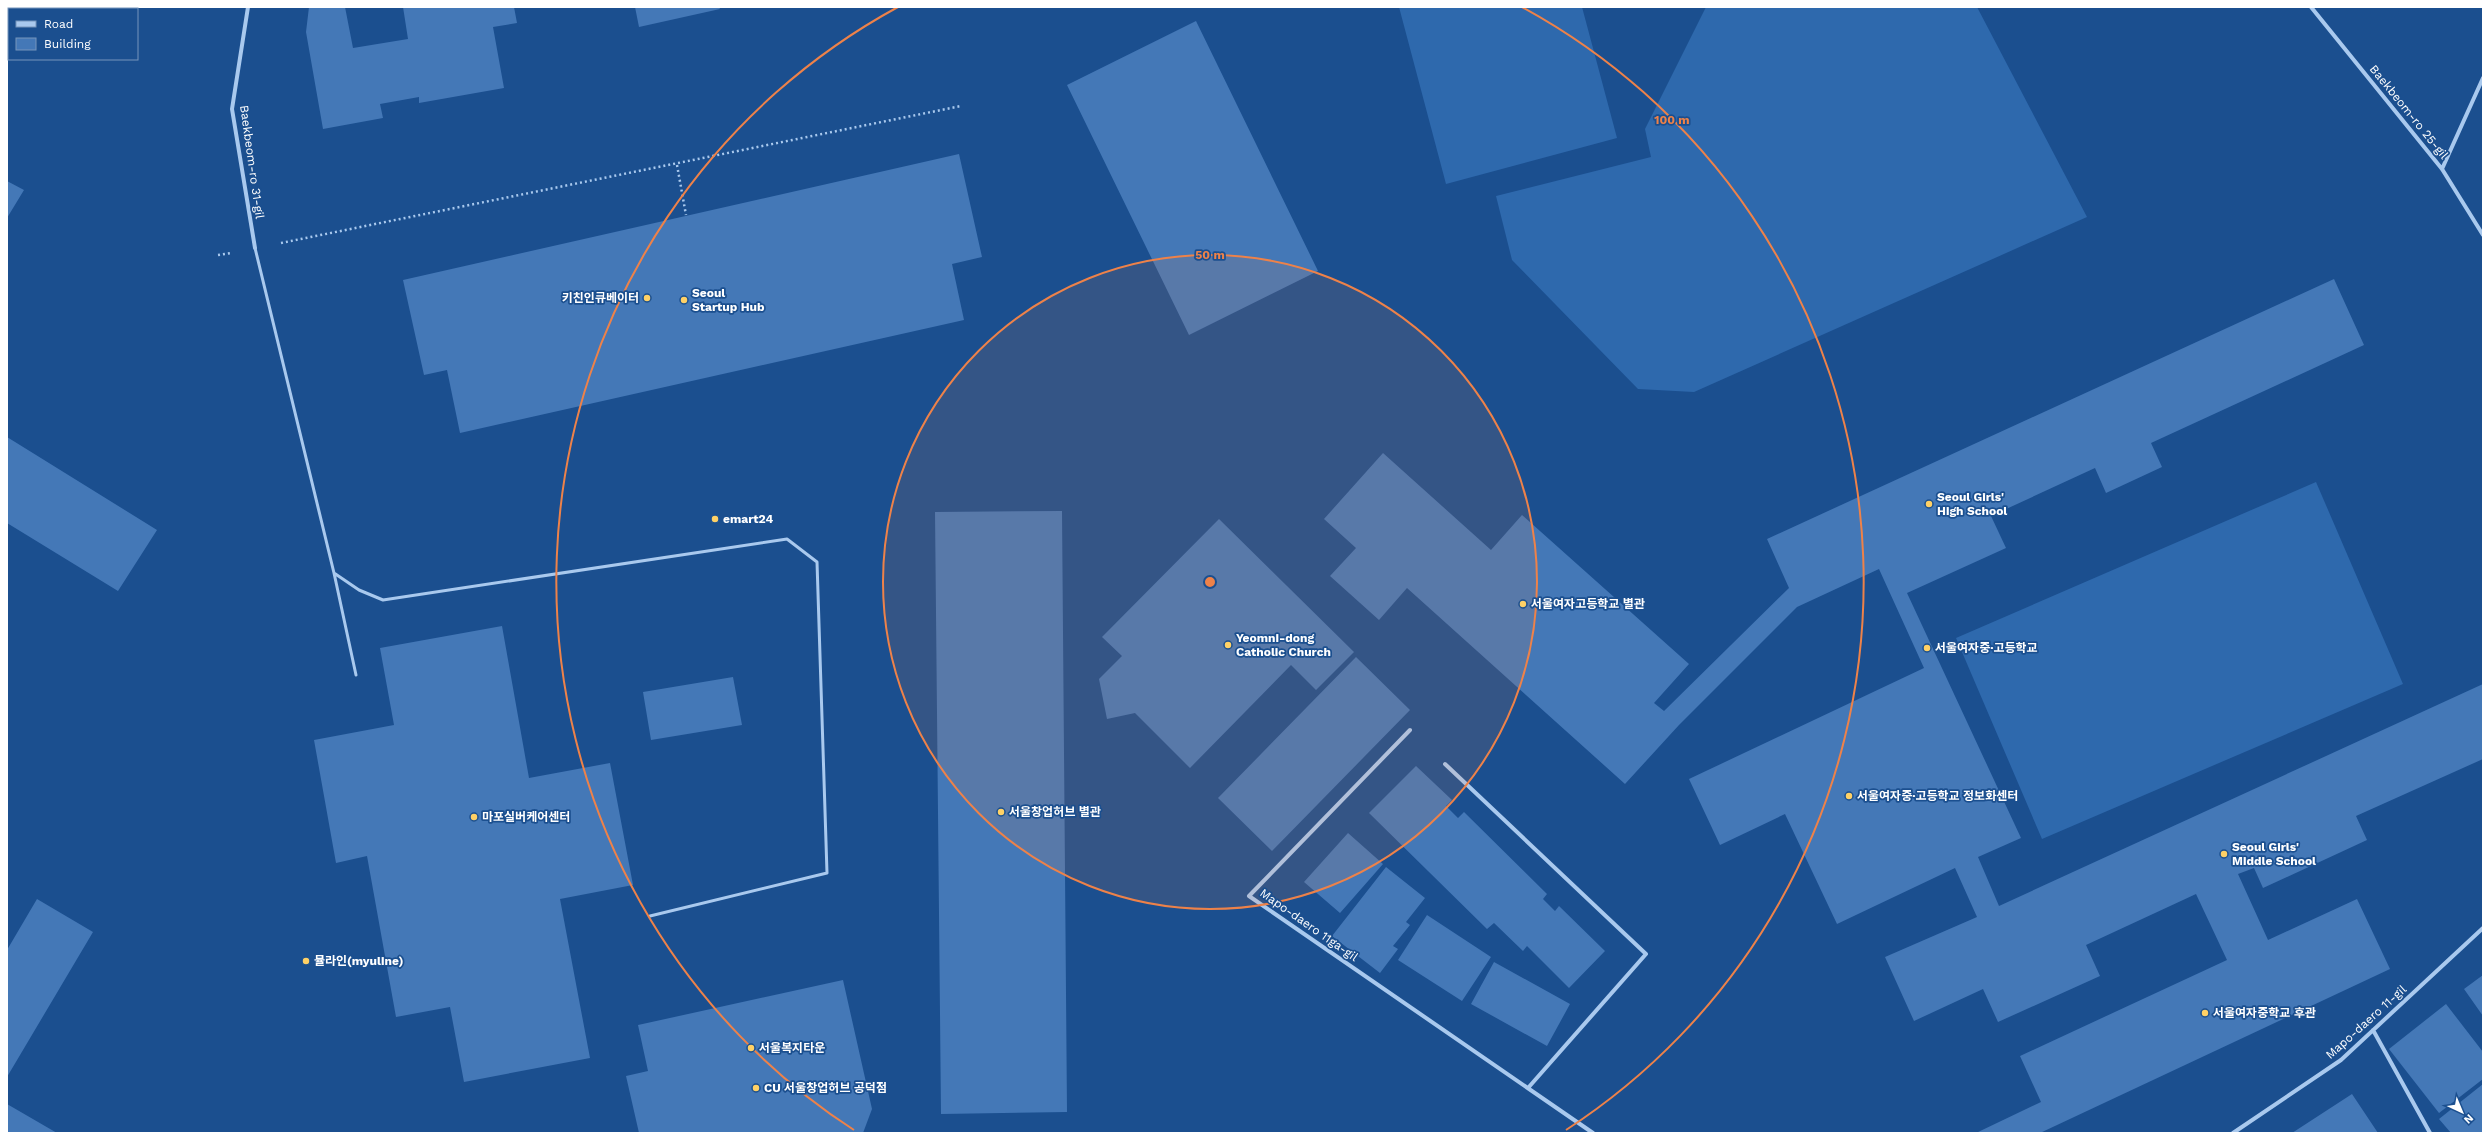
<svg xmlns="http://www.w3.org/2000/svg" width="2490" height="1140" font-family="'Work Sans','Noto Sans KR',sans-serif">
<style>
.grass{fill:#2e69ad}
.building{fill:#4478b7}
.lines{fill:none;stroke-linecap:round;stroke-linejoin:round}
.path{stroke:#a9c9ee;stroke-width:2.5;stroke-dasharray:2 3;stroke-linecap:butt}
.service{stroke:#a9c9ee;stroke-width:3}
.minor{stroke:#a9c9ee;stroke-width:4}
.ring{fill:none;stroke:#ee8249;stroke-width:2}
.poi-dot{fill:#ffd166;stroke:#1b4f8f;stroke-width:1.5}
.labels{text-anchor:middle;stroke-width:3.5;stroke-linejoin:round;paint-order:stroke}
.street-label{font-size:12px;fill:#fff;stroke:#1b4f8f}
.poi-label{font-size:12px;font-weight:bold;fill:#fff;stroke:#1b4f8f;text-anchor:start}
.centre{fill:#ee8249;stroke:#1b4f8f;stroke-width:2}
.ring-label{font-size:12px;text-anchor:middle;font-weight:bold;fill:#ee8249;stroke:#1b4f8f;stroke-width:3.5;stroke-linejoin:round;paint-order:stroke}
</style>
<rect width="100%" height="100%" fill="#1b4f8f"/>
<path class="grass" d="M1399 7H1582L1617 138 1446 184Z
M1706 7H1977L2087 217 1694 392 1638 389 1512 260 1496 196 1651 157 1645 129Z
M2316 482 2403 684 2042 839 1956 638Z"/>
<path class="building" d="M52 7H77L75 9H55Z
M309 7H345L353 48 408 39 403 7H514L517 23 493 27 504 88 419 103V97L380 104 383 118 323 129 306 32Z
M635 7H719L720 9 639 27Z
M1196 21 1318 271 1189 335 1067 85Z
M959 154 982 257 952 264 964 320 460 433 447 370 424 375 403 280Z
M7 181 24 190 7 218Z
M2334 279 2364 345 2151 443 2162 467 2106 493 2095 468 1991 516 2006 548 1907 593 2021 838 1978 857 1999 906 2483 684V759L2356 816 2367 840 2263 888 2254 868 2238 874 2268 940 2357 899 2390 969 2040 1133H1976L2041 1102 2020 1056 2227 960 2196 894 2086 945 2100 976 1998 1022 1983 989 1914 1021 1885 957 1977 917 1955 868 1837 924 1785 814 1720 845 1689 779 1924 668 1879 569 1797 607 1679 725 1625 784 1407 588 1379 620 1330 576 1356 548 1324 519 1383 453 1491 550 1522 515 1689 664 1654 703 1664 711 1789 588 1767 539Z
M7 437 157 530 118 591 7 523Z
M1062 511 1067 1112 941 1114 935 512Z
M1219 519 1354 652 1316 690 1291 665 1190 768 1135 713 1107 719 1099 679 1122 656 1102 637Z
M502 626 529 778 610 763 633 885 560 899 590 1058 464 1082 450 1007 396 1017 367 856 336 863 314 740 394 725 380 648Z
M1356 657 1410 710 1272 851 1218 798Z
M733 677 742 725 651 740 643 692Z
M1416 766 1452 800 1446 806 1458 818 1464 812 1547 894 1543 899 1555 911 1559 906 1605 951 1569 988 1527 946 1523 951 1494 923 1487 929 1369 813Z
M1348 833 1383 864 1340 913 1304 882Z
M1386 867 1425 898 1406 922 1410 925 1393 946 1398 949 1380 973 1332 936Z
M37 899 93 932 7 1077V950Z
M1427 915 1491 957 1462 1001 1398 960Z
M1494 962 1570 1004 1547 1046 1471 1004Z
M2483 975V1016L2464 989Z
M843 980 872 1109 863 1133H639L626 1076 648 1071 638 1025Z
M2446 1004 2483 1052V1079L2439 1113 2389 1049Z
M2483 1084V1133H2451L2439 1119Z
M2352 1094 2378 1133H2292Z
M7 1104 57 1133H7Z"/>
<g class="lines">
<path class="path" d="M677 165 686 215
M281 243 961 106
M218 255 231 253"/>
<path class="service" d="M255 248 334 573 359 590 383 600 787 539 817 562 827 873 650 916
M334 573 356 675"/>
<path class="minor" d="M248 7 232 109 255 248
M2311 7 2442 169 2483 235
M2442 169 2483 78
M1410 730 1249 896 1593 1133
M1445 764 1646 954 1528 1088
M2373 1030 2430 1133
M2233 1133 2341 1060 2483 928"/>
</g>
<circle cx="1210" cy="582" r="327" fill="#ee8249" fill-opacity=".12"/>
<g class="ring">
<circle cx="1210" cy="582" r="327"/>
<path d="M854 1130A654 654 0 0 1 898 7M1522 7A654 654 0 0 1 1566 1130"/>
</g>
<g class="poi-dot">
<circle cx="647" cy="298" r="4"/>
<circle cx="684" cy="300" r="4"/>
<circle cx="1929" cy="504" r="4"/>
<circle cx="715" cy="519" r="4"/>
<circle cx="1523" cy="604" r="4"/>
<circle cx="1228" cy="645" r="4"/>
<circle cx="1927" cy="648" r="4"/>
<circle cx="1849" cy="796" r="4"/>
<circle cx="1001" cy="812" r="4"/>
<circle cx="474" cy="817" r="4"/>
<circle cx="2224" cy="854" r="4"/>
<circle cx="306" cy="961" r="4"/>
<circle cx="2205" cy="1013" r="4"/>
<circle cx="751" cy="1048" r="4"/>
<circle cx="756" cy="1088" r="4"/>
</g>
<g class="labels">
<g class="street-label">
<text transform="translate(2409 112) rotate(51)" y="4">Baekbeom-ro 25-gil</text>
<text transform="translate(252 162) rotate(82)" y="4">Baekbeom-ro 31-gil</text>
<text transform="translate(1309 925) rotate(35)" y="4">Mapo-daero 11ga-gil</text>
<text transform="translate(2366 1022) rotate(-42)" y="4">Mapo-daero 11-gil</text>
</g>
<g class="poi-label">
<text x="692" y="297">Seoul<tspan x="692" dy="14">Startup Hub</tspan></text>
<text x="639" y="302" text-anchor="end">키친인큐베이터</text>
<text x="1937" y="501">Seoul Girls'<tspan x="1937" dy="14">High School</tspan></text>
<text x="723" y="523">emart24</text>
<text x="1531" y="608">서울여자고등학교 별관</text>
<text x="1236" y="642">Yeomni-dong<tspan x="1236" dy="14">Catholic Church</tspan></text>
<text x="1935" y="652">서울여자중·고등학교</text>
<text x="1857" y="800">서울여자중·고등학교 정보화센터</text>
<text x="1009" y="816">서울창업허브 별관</text>
<text x="482" y="821">마포실버케어센터</text>
<text x="2232" y="851">Seoul Girls'<tspan x="2232" dy="14">Middle School</tspan></text>
<text x="314" y="965">뮬라인(myuline)</text>
<text x="2213" y="1017">서울여자중학교 후관</text>
<text x="759" y="1052">서울복지타운</text>
<text x="764" y="1092">CU 서울창업허브 공덕점</text>
</g>
</g>
<circle cx="1210" cy="582" r="6" class="centre"/>
<g class="ring-label">
<text x="1672" y="124">100 m</text>
<text x="1210" y="259">50 m</text>
</g>
<rect width="2490" height="1140" fill="none" stroke="#ffffff" stroke-width="16"/>
<rect x="8" y="8" width="130" height="52" fill="#1b4f8f" stroke="#7695bc"/>
<rect x="16" y="21" width="20" height="6" fill="#a9c9ee" stroke="#7695bc"/>
<text x="44" y="28" font-size="12" fill="#ffffff">Road</text>
<rect x="16" y="38" width="20" height="12" fill="#4478b7" stroke="#7695bc"/>
<text x="44" y="48" font-size="12" fill="#ffffff">Building</text>
<g transform="translate(2462 1112) rotate(136)" stroke="#1b4f8f" stroke-width="3" paint-order="stroke">
<path d="M0-3L7 15L0 10L-7 15Z" fill="#ffffff"/>
<text y="-6" font-size="11" font-weight="bold" text-anchor="middle" fill="#ffffff">N</text>
</g>
</svg>
